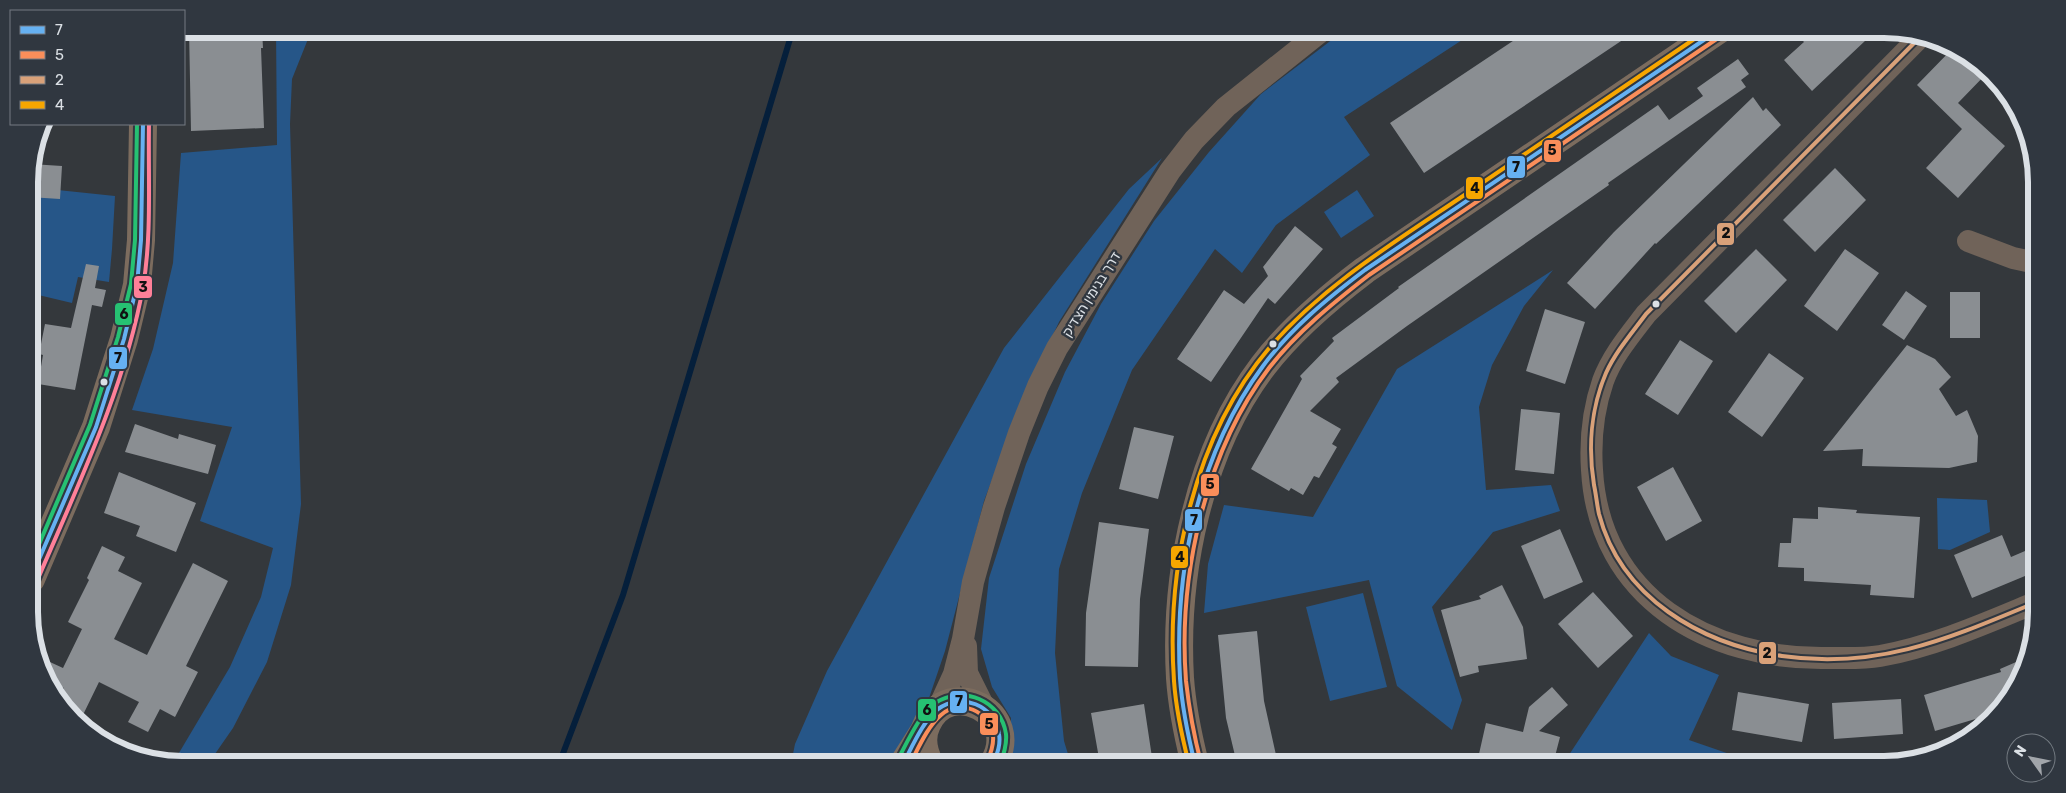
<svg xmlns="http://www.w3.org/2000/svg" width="2066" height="793" font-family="Rubik,'Noto Sans Hebrew',sans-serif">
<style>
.green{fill:#265688}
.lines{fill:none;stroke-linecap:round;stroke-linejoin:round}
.stream{stroke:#051f3b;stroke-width:6}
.building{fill:#8a8e92}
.street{stroke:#706359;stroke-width:22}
.secondary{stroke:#7c6c5e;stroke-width:28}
.bus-1-casing{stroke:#303740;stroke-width:8}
.bus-2-casing{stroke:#303740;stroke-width:8}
.bus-3-casing{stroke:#303740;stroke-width:8}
.bus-4-casing{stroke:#303740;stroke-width:8}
.bus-5-casing{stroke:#303740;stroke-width:8}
.bus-6-casing{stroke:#303740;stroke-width:8}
.bus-1{stroke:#66b1f2;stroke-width:4}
.bus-2{stroke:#fa8e5a;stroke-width:4}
.bus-3{stroke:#d9a179;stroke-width:4}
.bus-4{stroke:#f7a600;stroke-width:4}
.bus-5{stroke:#26c172;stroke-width:4}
.bus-6{stroke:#ff8098;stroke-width:4}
.bus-dot{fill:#dbe0e5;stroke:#303740;stroke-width:2}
.labels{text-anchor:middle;stroke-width:5;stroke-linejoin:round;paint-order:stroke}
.street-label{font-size:14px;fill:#dbe0e5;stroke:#303740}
.rim{fill:none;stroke:#dbe0e5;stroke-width:6}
.line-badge{stroke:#303740;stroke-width:2}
.pale-badge-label{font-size:14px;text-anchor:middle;font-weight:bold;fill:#111}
</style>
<rect width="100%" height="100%" fill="#34383c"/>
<path class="green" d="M276 29H312L292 79 290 124 301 504 291 585 267 662 233 728 208 764 173 763 230 667 261 597 273 548 200 521 232 427 132 410 153 349 173 263 181 153 277 145Z
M1346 29H1479L1344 117 1370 155 1276 225 1242 273 1215 249 1132 370 1082 493 1059 569 1055 653 1064 741 1071 764H1011V718L992 687 981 649 989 578 1026 464 1065 372 1101 304 1154 221 1209 152 1261 94Z
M1162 158 1059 322 1023 398 984 501 945 651 928 701 893 764H791L795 744 827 671 1004 348 1129 189Z
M29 187 115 196 112 249 109 282 78 277 72 303 30 293Z
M1357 190 1374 216 1341 238 1324 212Z
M1553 270 1524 306 1492 365 1479 407 1486 490 1551 485 1560 511 1493 532 1432 607 1462 700 1452 730 1397 686 1369 580 1204 613 1208 564 1224 505 1313 517 1397 369Z
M1937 498 1987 500 1990 532 1950 550 1938 549Z
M1363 593 1387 687 1330 701 1306 607Z
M1649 633 1671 656 1719 675 1689 740 1744 759 1800 764H1563Z
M1948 749C1914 767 1876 764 1840 764L1893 761Z"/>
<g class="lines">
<path class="stream" d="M559 764 623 595 793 29"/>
</g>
<path class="building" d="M189 29H262L263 48H261L264 128 191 131Z
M1531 29H1639L1424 173 1390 123Z
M1792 29H1856L1866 40 1812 91 1784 60 1804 42Z
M1954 47 1970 55 1988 72 1958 103 2005 146 1958 198 1926 168 1962 129 1917 85Z
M1738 59 1749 74 1741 80 1746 87 1608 183 1609 185 1407 326 1336 378 1339 382 1310 411 1341 429 1332 444 1337 447 1319 478 1314 476 1303 495 1291 488 1289 491 1251 469 1302 379 1300 376 1334 341 1332 338 1399 288 1398 287 1658 105 1669 120 1703 96 1697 88Z
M1753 97 1763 111 1766 108 1781 125 1656 244 1655 243 1595 309 1567 283 1614 232Z
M31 164 62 166 60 199 29 197Z
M1835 168 1866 200 1815 252 1783 220Z
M1295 226 1323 249 1275 304 1268 298 1211 382 1177 359 1224 290 1244 304 1268 276 1263 267Z
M1756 249 1787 280 1736 333 1704 301Z
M1845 249 1879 273 1837 331 1804 306Z
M86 264 99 266 95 288 106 290 102 307 92 305 75 390 38 384 43 355 39 354 45 324 71 328Z
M1906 291 1927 306 1904 340 1882 325Z
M1950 292H1980V338H1950Z
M1545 309 1585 322 1565 384 1526 371Z
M1680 340 1713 361 1678 415 1645 394Z
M1907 345 1935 359 1951 377 1939 389 1956 416 1967 410 1978 436 1977 462 1949 468 1862 466 1863 449 1823 451Z
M1769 353 1804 378 1762 437 1728 412Z
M1521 409 1560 413 1554 474 1515 470Z
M135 424 178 439 179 434 216 445 208 474 125 452Z
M1134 427 1174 436 1158 499 1119 489Z
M1673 467 1702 521 1666 541 1637 487Z
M119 472 196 503 176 552 136 536 140 526 104 513Z
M1818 507 1857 510 1856 513 1920 517 1914 598 1870 595 1871 585 1804 581V568L1778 567 1780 543H1791L1793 518 1818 519Z
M1099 522 1149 529 1140 599 1138 667 1085 666 1086 613Z
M1560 529 1583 582 1544 599 1521 546Z
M2002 535 2011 557 2032 548 2037 559V571L1972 598 1954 555Z
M102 546 125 557 118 571 142 583 114 639 147 655 193 563 228 581 186 666 198 672 175 717 160 709 148 732 128 722 139 702 99 682 80 721 66 712 59 697 64 688 51 682 39 657 63 668 82 629 68 622 89 580 87 578Z
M1502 585 1523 627 1527 659 1478 666 1479 672 1460 677 1441 610 1481 599 1479 596Z
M1593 592 1633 636 1598 668 1558 624Z
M1257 631 1264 701 1278 764H1237L1226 718 1218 635Z
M2030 656 2029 661 2006 704 1999 712 1935 731 1924 695 2001 672 2000 669Z
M1552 687 1568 705 1539 731 1560 737 1553 764H1508L1511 761 1479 754 1486 723 1523 732 1529 707Z
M1738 692 1809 704 1802 742 1732 730Z
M1901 699 1903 734 1834 739 1832 703Z
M1144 704 1153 764H1100L1091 713Z"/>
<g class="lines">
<path class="street" d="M1922 35 1646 314C1630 335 1612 356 1603 381 1593 410 1590 440 1592 470 1599 598 1709 660 1827 658 1844 658 1863 659 1880 656 1935 646 1986 623 2037 602
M1968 241 2013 258 2036 263
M966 646 967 673 985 709
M938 709 954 674 963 639 973 582 994 507 1019 433 1038 386 1057 348 1170 171 1194 140 1226 107 1324 29"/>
<path class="secondary" d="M31 579 96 427 124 339 137 285 141 240 143 124
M903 764 924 731
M930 764C923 751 920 738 927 724 949 675 1024 713 993 764
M1195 764C1188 736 1182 707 1180 678 1174 574 1199 450 1263 366 1291 329 1328 298 1365 270L1720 29"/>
<defs>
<path id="bus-1" d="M31 578 96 427 124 339 137 285 141 240 143 124
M903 764C911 749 924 719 938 709 961 692 995 705 999 734 1001 745 997 754 993 764
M1195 764C1188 736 1182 707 1180 678 1174 570 1198 454 1263 366 1291 328 1328 298 1365 270L1720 29"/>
<path id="bus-2" d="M1201 763C1194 736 1189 708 1186 681 1178 577 1205 452 1269 368 1297 332 1333 303 1369 275L1724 34
M910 764C918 749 927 727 941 715 960 698 990 711 993 736 994 745 991 753 987 762"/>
<path id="bus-3" d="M1922 35 1646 314C1632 333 1616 351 1606 373 1591 408 1588 448 1594 485 1596 494 1597 505 1599 514 1621 598 1701 644 1782 656 1879 670 1950 638 2037 602"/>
<path id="bus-4" d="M1189 764C1182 737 1176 709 1174 681 1166 567 1194 436 1270 347 1323 286 1393 243 1460 198 1543 142 1626 85 1709 29"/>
<path id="bus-5" d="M31 563 90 425 118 337 131 284 135 240 137 124
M897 761C906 745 920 713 935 703 963 685 1001 700 1006 734 1007 745 1004 754 1000 764"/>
<path id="bus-6" d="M37 581C77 487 125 388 143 287 152 235 148 177 149 124"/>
</defs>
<use href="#bus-1" class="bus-1-casing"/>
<use href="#bus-2" class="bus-2-casing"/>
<use href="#bus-3" class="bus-3-casing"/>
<use href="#bus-4" class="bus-4-casing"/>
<use href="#bus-5" class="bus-5-casing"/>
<use href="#bus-6" class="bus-6-casing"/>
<use href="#bus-1" class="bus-1"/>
<use href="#bus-2" class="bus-2"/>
<use href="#bus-3" class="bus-3"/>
<use href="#bus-4" class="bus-4"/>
<use href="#bus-5" class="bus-5"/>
<use href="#bus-6" class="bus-6"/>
</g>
<g class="bus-dot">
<circle cx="1656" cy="304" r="4.5"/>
<circle cx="1273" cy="344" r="4.5"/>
<circle cx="104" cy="382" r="4.5"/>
</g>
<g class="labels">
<g class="street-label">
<text transform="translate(1091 294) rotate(-58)" y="5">דרך בנימין הצדיק</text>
</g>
</g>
<path d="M0 0H2066V793H0ZM182 38H1884A144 144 0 0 1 2028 182V612A144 144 0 0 1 1884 756H182A144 144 0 0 1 38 612V182A144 144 0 0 1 182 38Z" fill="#303740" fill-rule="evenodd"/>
<path class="rim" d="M182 38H1884A144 144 0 0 1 2028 182V612A144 144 0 0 1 1884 756H182A144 144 0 0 1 38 612V182A144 144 0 0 1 182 38Z"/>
<g class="line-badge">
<rect x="1543" y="139" width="19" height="24" rx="5" fill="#fa8e5a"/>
<rect x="1506" y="155" width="20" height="24" rx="5" fill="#66b1f2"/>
<rect x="1465" y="176" width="19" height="24" rx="5" fill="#f7a600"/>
<rect x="1716" y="222" width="19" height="24" rx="5" fill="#d9a179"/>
<rect x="133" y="275" width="20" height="24" rx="5" fill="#ff8098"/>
<rect x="114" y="302" width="19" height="24" rx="5" fill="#26c172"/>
<rect x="108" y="346" width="20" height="24" rx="5" fill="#66b1f2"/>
<rect x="1200" y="473" width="20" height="24" rx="5" fill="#fa8e5a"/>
<rect x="1184" y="508" width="19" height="24" rx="5" fill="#66b1f2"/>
<rect x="1170" y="545" width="19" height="24" rx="5" fill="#f7a600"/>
<rect x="1758" y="641" width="19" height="24" rx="5" fill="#d9a179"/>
<rect x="949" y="690" width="19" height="24" rx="5" fill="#66b1f2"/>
<rect x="917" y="698" width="20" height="24" rx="5" fill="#26c172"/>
<rect x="979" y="712" width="20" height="24" rx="5" fill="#fa8e5a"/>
</g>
<g class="pale-badge-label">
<text x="1552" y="155">5</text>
<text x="1516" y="172">7</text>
<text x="1475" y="193">4</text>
<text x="1726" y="238">2</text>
<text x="143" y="292">3</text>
<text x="124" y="319">6</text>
<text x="118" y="363">7</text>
<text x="1210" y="489">5</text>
<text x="1194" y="525">7</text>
<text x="1180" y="562">4</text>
<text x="1767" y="658">2</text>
<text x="959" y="706">7</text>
<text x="927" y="715">6</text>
<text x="989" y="729">5</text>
</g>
<rect x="10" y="10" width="175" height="115" fill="#303740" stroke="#747b82"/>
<rect x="20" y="26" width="25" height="8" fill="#66b1f2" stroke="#747b82"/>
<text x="55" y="35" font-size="15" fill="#dbe0e5">7</text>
<rect x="20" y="51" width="25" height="8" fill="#fa8e5a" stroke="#747b82"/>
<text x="55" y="60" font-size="15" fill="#dbe0e5">5</text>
<rect x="20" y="76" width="25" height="8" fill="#d9a179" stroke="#747b82"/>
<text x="55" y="85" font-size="15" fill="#dbe0e5">2</text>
<rect x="20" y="101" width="25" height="8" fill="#f7a600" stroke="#747b82"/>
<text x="55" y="110" font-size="15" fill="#dbe0e5">4</text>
<g transform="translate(2031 758) rotate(303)"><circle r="24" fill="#303740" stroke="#747b82"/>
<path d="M0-4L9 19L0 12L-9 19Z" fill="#a1a5aa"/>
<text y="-8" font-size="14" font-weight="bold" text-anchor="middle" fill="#dbe0e5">N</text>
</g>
</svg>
